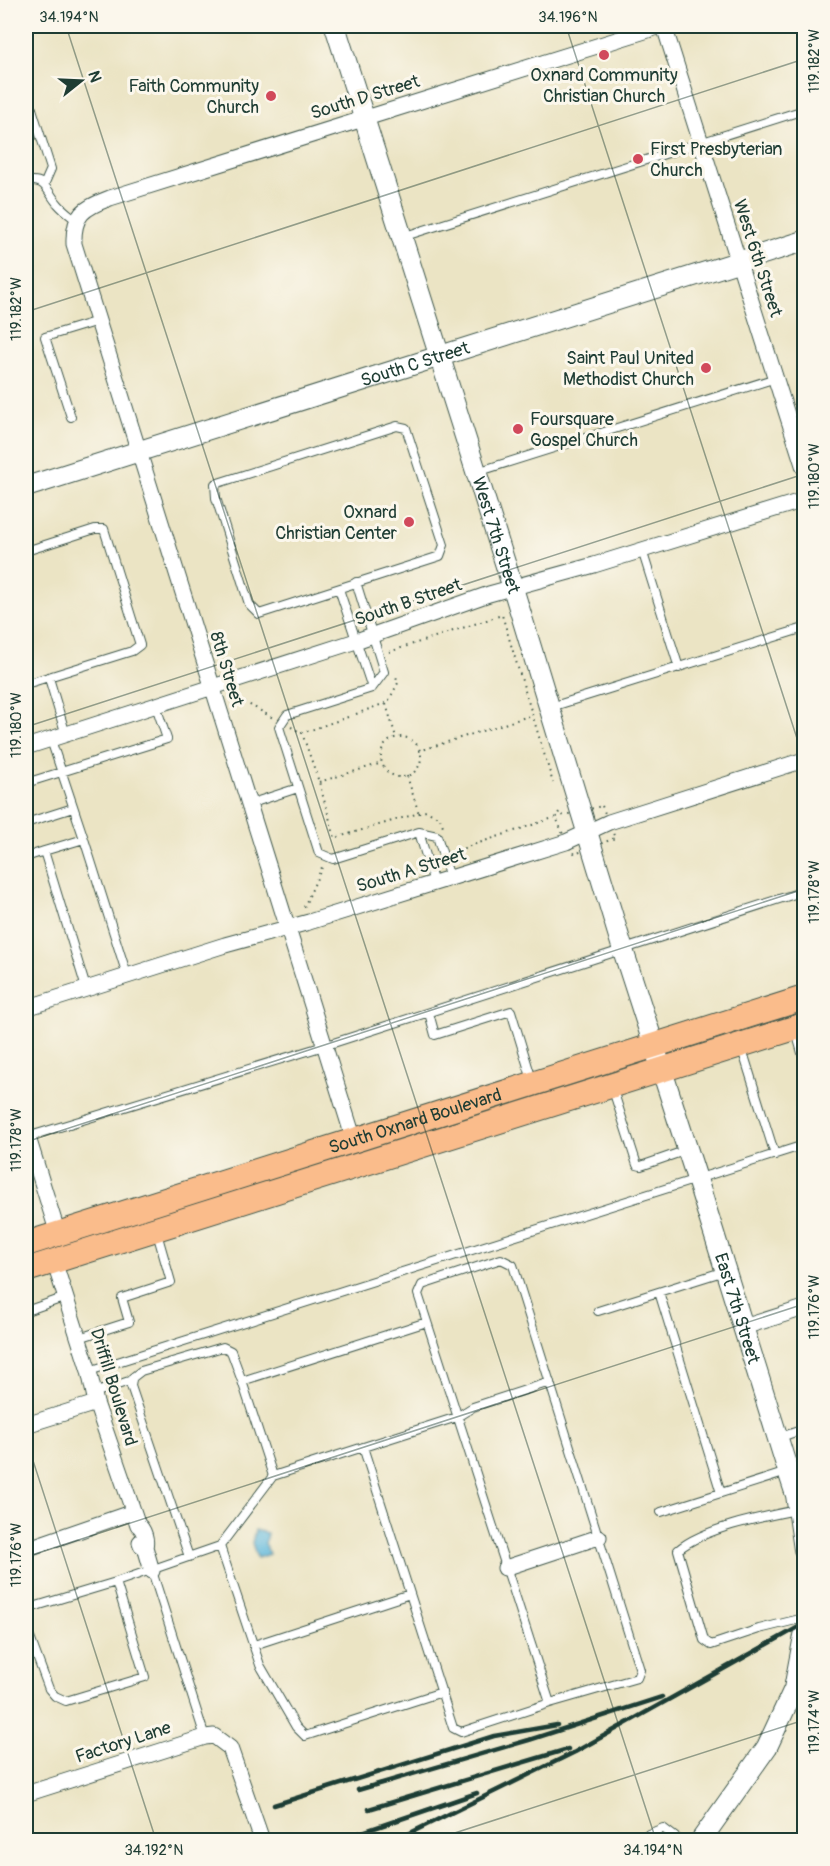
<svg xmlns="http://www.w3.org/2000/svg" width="830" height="1866" font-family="Pangolin,sans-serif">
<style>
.water{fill:#5db7db;stroke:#3e7a88;stroke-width:1.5}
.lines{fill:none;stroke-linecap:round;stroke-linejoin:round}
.service-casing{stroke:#3e564a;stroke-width:10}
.minor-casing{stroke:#3e564a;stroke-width:17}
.tertiary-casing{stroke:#3e564a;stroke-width:22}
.primary-casing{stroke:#3e564a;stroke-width:26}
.path{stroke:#3e564a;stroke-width:2;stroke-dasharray:1.5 4.5;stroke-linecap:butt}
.service{stroke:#fff;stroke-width:8}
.minor{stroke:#fff;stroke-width:15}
.tertiary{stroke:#fff;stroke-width:20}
.primary{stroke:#fabc8b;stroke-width:24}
.rail{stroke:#1f3d34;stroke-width:4.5}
.ticks{fill:none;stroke:#1f3d34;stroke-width:1.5;stroke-opacity:0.45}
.poi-dot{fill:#d1495b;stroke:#fbf7ec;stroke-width:2}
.labels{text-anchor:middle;stroke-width:6;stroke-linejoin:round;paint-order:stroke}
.poi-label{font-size:18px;fill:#1f3d34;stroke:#fbf7ec;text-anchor:end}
.street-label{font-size:18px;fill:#1f3d34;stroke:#fbf7ec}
.neatline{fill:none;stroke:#1f3d34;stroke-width:2}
.ticks-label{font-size:15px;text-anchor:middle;fill:#1f3d34}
</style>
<rect width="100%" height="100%" fill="#fbf7ec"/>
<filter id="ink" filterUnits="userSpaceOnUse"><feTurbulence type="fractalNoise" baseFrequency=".0167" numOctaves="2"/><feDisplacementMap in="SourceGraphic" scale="12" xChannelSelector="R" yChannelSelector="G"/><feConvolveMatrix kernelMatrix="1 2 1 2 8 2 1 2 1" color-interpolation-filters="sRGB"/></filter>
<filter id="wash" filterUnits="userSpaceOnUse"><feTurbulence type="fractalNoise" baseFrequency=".008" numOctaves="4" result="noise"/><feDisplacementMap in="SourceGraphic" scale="24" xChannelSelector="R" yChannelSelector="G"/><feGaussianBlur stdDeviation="1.35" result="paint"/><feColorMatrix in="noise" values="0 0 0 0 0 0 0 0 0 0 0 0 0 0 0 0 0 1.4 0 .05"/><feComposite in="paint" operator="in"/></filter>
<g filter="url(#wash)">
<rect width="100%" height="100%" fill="#ebe4c4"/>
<path class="water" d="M255 1530 267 1533 265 1543 269 1554 257 1558 252 1543Z"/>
</g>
<g filter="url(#ink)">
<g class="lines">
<defs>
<path id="service" d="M26 90 51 169 44 185
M26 182C46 177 47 192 58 204 63 210 70 215 76 220
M402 237 804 110
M71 417 45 337 98 321
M397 426 406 428 444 545 440 556 259 614 249 604 216 498 215 484Z
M477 472 776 378
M642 550 679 668
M26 551 95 529H104L140 645 132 651 26 684
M356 582 384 672 372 688 287 715 279 727 319 853 333 859 419 832 437 836 450 878
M339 589 372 688
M49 678 66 735
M551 707 804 628
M51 740 84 839
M26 783 167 739 156 706
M249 804 298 788
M26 823 73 808
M419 832 434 883
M26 857 44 851
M86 988 44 851 84 839 127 975
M429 1013 435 1035 511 1011 532 1080
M796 1032 804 1060
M742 1049 775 1155
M613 1090 637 1165 641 1166 687 1150
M27 1137 324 1046 804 891
M659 1292 721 1493
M26 1311 66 1297
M598 1311 725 1271
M79 1338 129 1322 122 1298 171 1282 157 1233
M89 1371 804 1145
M94 1393 132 1380
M778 1438 804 1429
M363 1447 453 1728 461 1732 550 1703 418 1294 422 1285 501 1259 513 1265 640 1670 637 1678 550 1703
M273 1476 242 1381 427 1322
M797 1510C762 1517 704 1528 678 1550L704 1640 711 1645 759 1629 804 1618
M661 1512 787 1472
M220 1546 260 1665 296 1727 305 1736 442 1692
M189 1557 131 1386 132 1378 141 1371 223 1347 231 1351 242 1381
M152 1571 205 1737
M116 1582 220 1546 273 1476 457 1417 473 1407 550 1382
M26 1615 33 1607 116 1582 145 1677 66 1701 55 1696 49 1689 26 1627
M254 1645 410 1594
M634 1840 663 1828 679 1840"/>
<path id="minor" d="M664 26 804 468
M26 747 356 641 489 594 594 565 804 500
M26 1008 225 945 309 922 566 842 609 822 804 760
M26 1131 58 1234
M354 1140 74 244C73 215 83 208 110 198L661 26
M54 1261 89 1371 96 1403 138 1525C144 1529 147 1540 145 1547
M744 1327 804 1308
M26 1425 96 1403
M140 1542 141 1545 145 1547 152 1571
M26 1549 133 1512
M505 1568 599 1537
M26 1794 205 1737 214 1736 230 1748 262 1840"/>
<g id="tertiary">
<path id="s1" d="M335 26 513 588 623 950 697 1179 788 1471 796 1495 804 1549"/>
<path id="s2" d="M26 487 804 241"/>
<path d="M701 1840 767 1747 794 1689 804 1636"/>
</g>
<g id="primary">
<path id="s3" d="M26 1244 804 998"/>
<path d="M26 1270 804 1025"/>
</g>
</defs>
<use href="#service" class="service-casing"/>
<use href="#minor" class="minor-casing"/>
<use href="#tertiary" class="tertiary-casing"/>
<use href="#primary" class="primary-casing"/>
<path class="path" d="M389 652 502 615 553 783
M235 695 236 697 273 718
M386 704 396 737
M356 714 388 702 398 683 395 673
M348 717 302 733 319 782 335 838 426 811 440 818 443 826
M291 727 302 733
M381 757a20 20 0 1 1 40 0a20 20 0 1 1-40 0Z
M419 751 532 715
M407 776 419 814
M319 782 382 763
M602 806 615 838 575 854 566 842 556 817Z
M452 852 556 817 561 809
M304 907 323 865"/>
<use href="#service" class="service"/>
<use href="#minor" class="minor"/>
<use href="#tertiary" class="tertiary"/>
<use href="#primary" class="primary"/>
<path class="rail" d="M358 1790 529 1740 662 1697
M274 1805 494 1736 557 1725
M369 1809 568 1749
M348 1837 477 1793
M396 1840 575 1752 804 1624"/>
</g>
</g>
<path class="ticks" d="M66 26 656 1840M566 26 804 760M26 312 804 59M26 727 804 474M26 1142 804 889M26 1439 156 1840M26 1557 804 1304M433 1840 804 1720"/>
<g class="poi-dot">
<circle cx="604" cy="55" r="6"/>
<circle cx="271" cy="96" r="6"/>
<circle cx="638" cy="159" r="6"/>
<circle cx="706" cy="368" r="6"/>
<circle cx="518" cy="429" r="6"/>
<circle cx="409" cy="522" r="6"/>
</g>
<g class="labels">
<g class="poi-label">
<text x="604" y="81" text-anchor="middle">Oxnard Community<tspan x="604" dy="21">Christian Church</tspan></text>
<text x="259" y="92">Faith Community<tspan x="259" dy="21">Church</tspan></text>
<text x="650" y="155" text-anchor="start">First Presbyterian<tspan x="650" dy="21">Church</tspan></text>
<text x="694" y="364">Saint Paul United<tspan x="694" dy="21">Methodist Church</tspan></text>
<text x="530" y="425" text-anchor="start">Foursquare<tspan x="530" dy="21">Gospel Church</tspan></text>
<text x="397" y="518">Oxnard<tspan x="397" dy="21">Christian Center</tspan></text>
</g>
<g class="street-label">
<text transform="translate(365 97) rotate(-17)" y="6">South D Street</text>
<text transform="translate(758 258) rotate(72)" y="6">West 6th Street</text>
<text dy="6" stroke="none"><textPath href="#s2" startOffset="408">South C Street</textPath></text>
<text dy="6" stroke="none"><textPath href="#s1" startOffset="534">West 7th Street</textPath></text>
<text transform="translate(408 602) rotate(-19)" y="6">South B Street</text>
<text transform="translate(227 669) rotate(73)" y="6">8th Street</text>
<text transform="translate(411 870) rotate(-17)" y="6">South A Street</text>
<text dy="6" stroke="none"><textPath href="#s3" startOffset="408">South Oxnard Boulevard</textPath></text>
<text dy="6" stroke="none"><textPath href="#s1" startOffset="1344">East 7th Street</textPath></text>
<text transform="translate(114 1387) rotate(73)" y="6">Driffill Boulevard</text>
<text transform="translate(123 1742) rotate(-18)" y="6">Factory Lane</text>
</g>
</g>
<rect width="830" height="1866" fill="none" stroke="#fbf7ec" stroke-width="66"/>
<g transform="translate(81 81) rotate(72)" stroke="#fbf7ec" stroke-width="4.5" paint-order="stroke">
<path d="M0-4.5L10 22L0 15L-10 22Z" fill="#1f3d34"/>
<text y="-9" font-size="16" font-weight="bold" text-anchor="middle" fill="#1f3d34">N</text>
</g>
<rect x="33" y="33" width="764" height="1800" class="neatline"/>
<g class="ticks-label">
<text x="69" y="22">34.194°N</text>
<text x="568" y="22">34.196°N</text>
<text transform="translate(814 61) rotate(-90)" y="5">119.182°W</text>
<text transform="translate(16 309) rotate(-90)" y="5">119.182°W</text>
<text transform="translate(814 476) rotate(-90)" y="5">119.180°W</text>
<text transform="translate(16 725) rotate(-90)" y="5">119.180°W</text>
<text transform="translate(814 892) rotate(-90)" y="5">119.178°W</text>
<text transform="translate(16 1140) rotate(-90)" y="5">119.178°W</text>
<text transform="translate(814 1307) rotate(-90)" y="5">119.176°W</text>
<text transform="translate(16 1555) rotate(-90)" y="5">119.176°W</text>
<text transform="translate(814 1722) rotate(-90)" y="5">119.174°W</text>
<text x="154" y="1855">34.192°N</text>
<text x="653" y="1855">34.194°N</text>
</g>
</svg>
